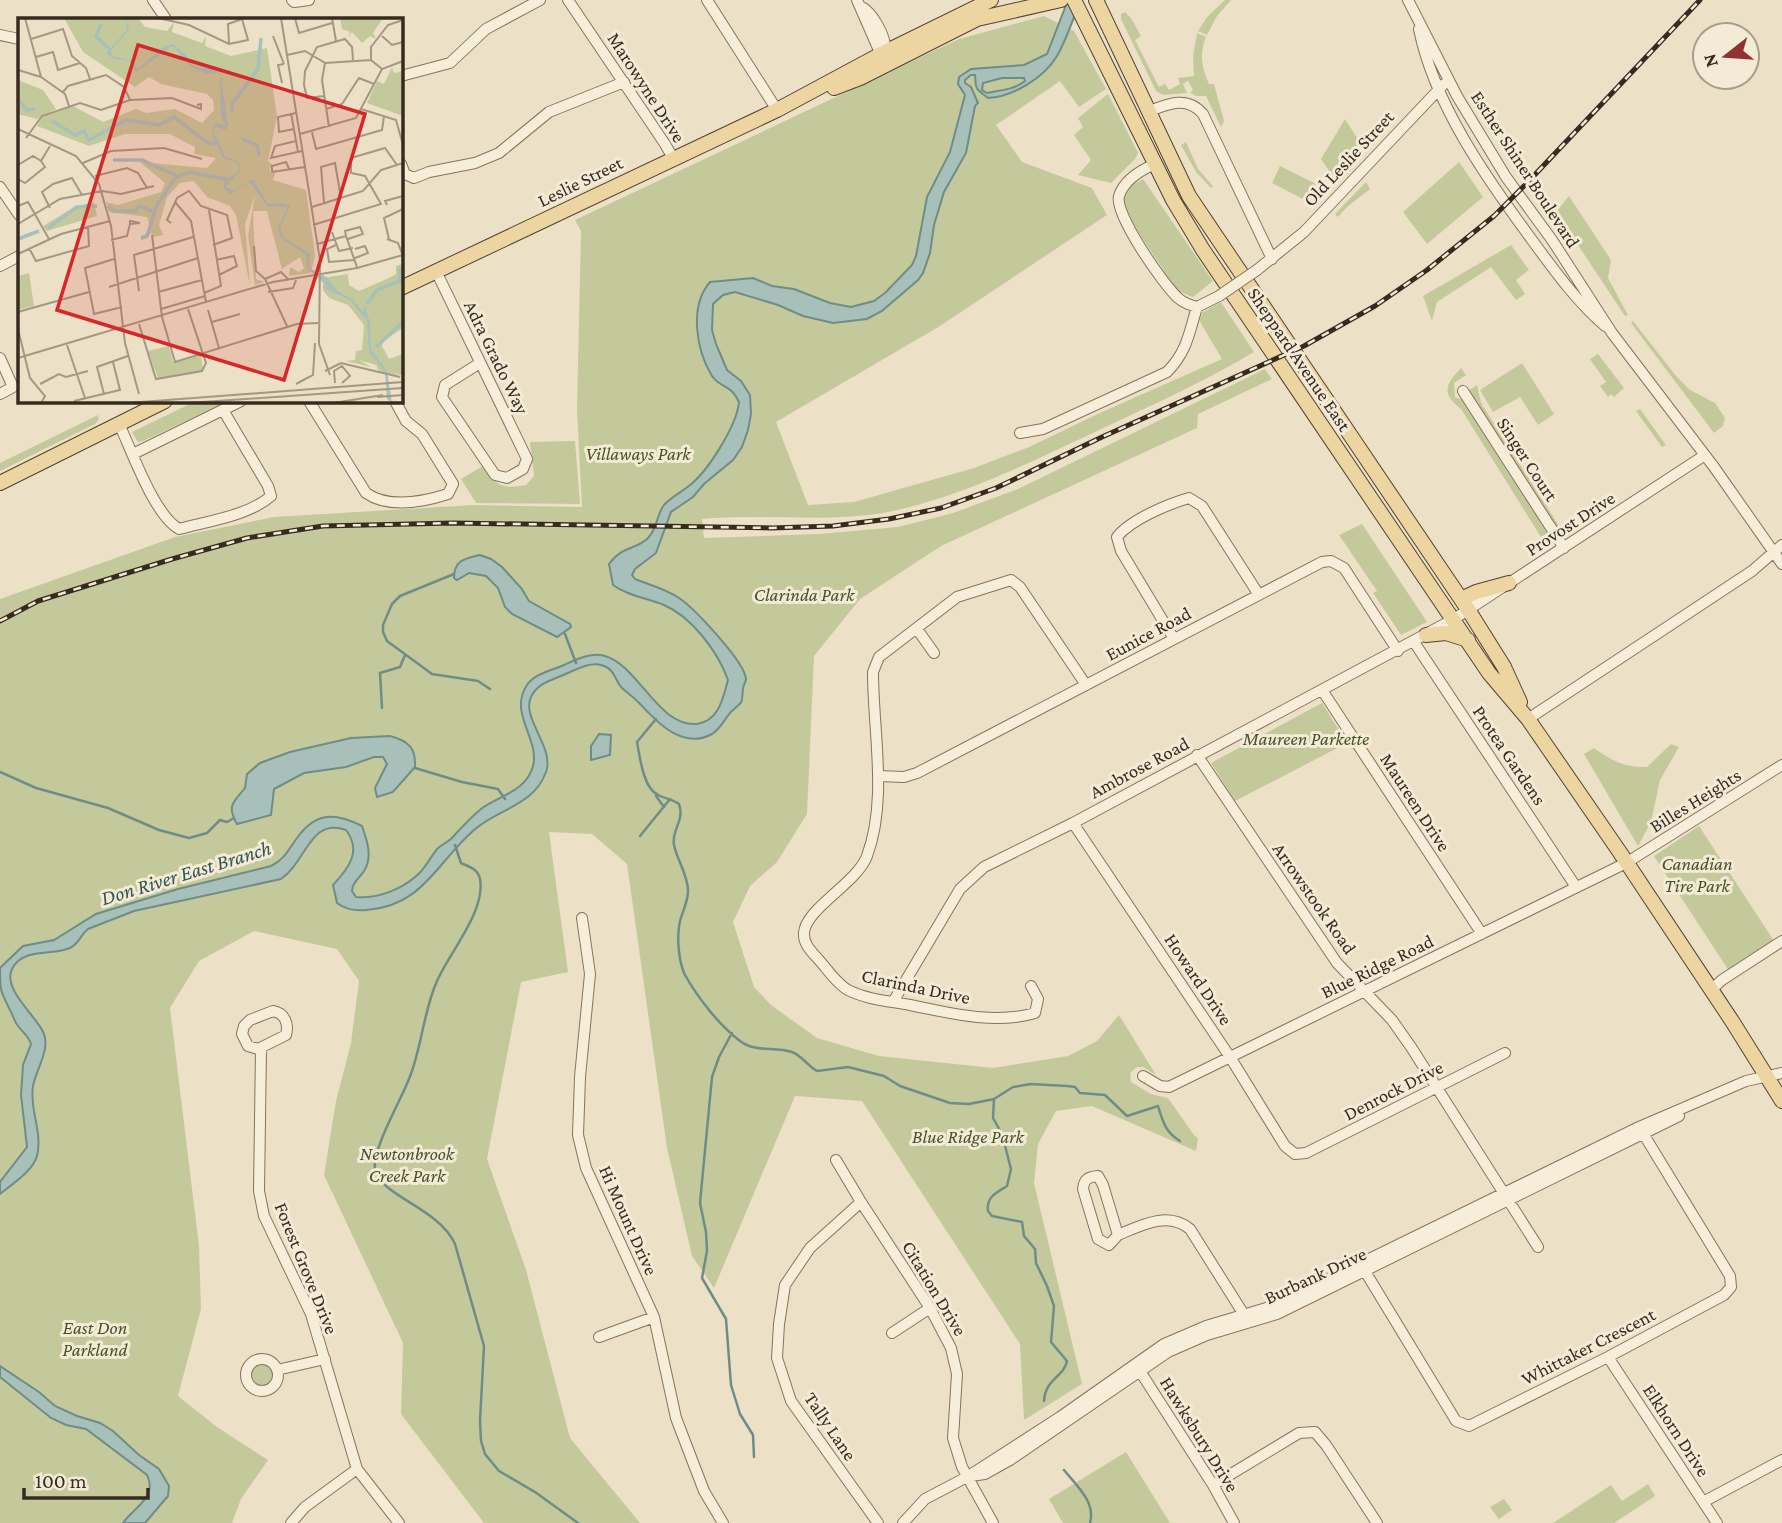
<svg xmlns="http://www.w3.org/2000/svg" width="1782" height="1523" font-family="'Crimson Pro',serif">
<style>
.green{fill:#c4c99b}
.water{fill:#a7c0b9;stroke:#6f8d86;stroke-width:2;fill-rule:evenodd}
.lines{fill:none;stroke-linecap:round;stroke-linejoin:round}
.stream{stroke:#6f8d86;stroke-width:2.5}
.minor-casing{stroke:#86735d;stroke-width:12}
.major-casing{stroke:#544131;stroke-width:16}
.minor{stroke:#f7eed9;stroke-width:10}
.major{stroke:#ecd5a1;stroke-width:14}
.rail-casing{stroke:#372b20;stroke-width:5}
.rail{stroke:#f4ebd6;stroke-width:2.5;stroke-dasharray:8;stroke-linecap:butt}
.minor-bridge-casing{stroke:#86735d;stroke-width:12;stroke-linecap:butt}
.minor-bridge{stroke:#f7eed9;stroke-width:10}
.labels{text-anchor:middle;stroke-width:6;stroke-linejoin:round;paint-order:stroke}
.street-label{font-size:19px;fill:#372b20;stroke:#f4ebd6}
.park-label{font-size:19px;font-style:italic;fill:#475228;stroke:#f4ebd6}
.water-label{font-size:21px;font-style:italic;fill:#305654;stroke:#f4ebd6}
.inset-river{fill:none;stroke:#a7c0b9;stroke-width:3.5}
.inset-road{fill:none;stroke:#a49884;stroke-width:2}
.view{fill:#d62828;fill-opacity:0.15;stroke:#d62828;stroke-width:3.5}
.inset-edge{fill:none;stroke:#372b20;stroke-width:3.5}
</style>
<rect width="100%" height="100%" fill="#ece1c6"/>
<path class="green" d="M1225 0H1231L1217 16 1207 35 1198 31 1207 17Z
M1125 12 1131 18 1141 36 1135 40 1159 87 1165 84 1169 90 1180 84 1178 78 1194 76 1193 56 1197 33 1206 37C1199 54 1202 68 1209 84H1214L1224 121 1221 127 1206 96H1196L1190 93 1193 90 1188 81 1183 84 1187 93 1163 95 1156 91 1121 19V14Z
M1044 16 1074 31 1106 89 1079 107 1060 81 996 125 1022 162 1092 188 1107 215 940 326 776 422 808 505 854 502 974 468 1029 447 1102 412 1222 359 1199 320 1203 312 1221 302 1254 352C1204 382 1150 406 1097 431 1031 462 965 495 893 511 830 524 765 513 702 519L704 538 819 534 898 527 953 513 1018 489 1265 369 1272 379 1198 414 1197 428 941 546 860 599 814 656 807 814 777 862 750 886 733 922 754 987 771 1005 817 1038 879 1056 993 1068 1068 1056 1097 1041 1119 1015 1156 1075 1143 1067H1137L1130 1073 1131 1082 1151 1094 1168 1098 1194 1135 1198 1138 1196 1151 1092 1106 1056 1111 1038 1144 1034 1183 1082 1384 1024 1420 1020 1344 862 1101 795 1096 714 1288 692 1256 667 1148 627 864 592 834 549 832 568 972 521 982 487 1159 526 1270 570 1438 640 1523H484L401 1414 403 1343 324 1175 336 1101 351 1043 359 981 337 949 254 931 199 961 170 1008 199 1246 201 1309 178 1396 217 1427 268 1460 241 1499 232 1523H0V599L175 537 274 517 473 505 582 507 577 410 581 231 575 220 959 39Z
M1108 94 1138 153 1135 159 1111 183 1078 175 1091 160 1074 135 1083 127 1078 118Z
M1345 119 1361 144 1332 175 1321 159Z
M1186 142 1198 169 1213 186 1211 188 1196 172 1181 145Z
M1459 162 1483 197 1427 244 1403 212Z
M1280 166 1316 184 1307 201 1272 183Z
M1143 179 1213 281 1193 297 1178 291 1126 215 1123 200 1131 185Z
M1366 182 1370 189 1347 207 1338 217 1335 214Z
M1569 196 1611 260 1608 278 1628 315 1625 316 1556 212Z
M1511 245 1529 270 1516 280 1525 294 1516 300 1491 267 1437 302 1432 321 1423 296Z
M1633 321 1676 376 1690 390 1715 403 1725 418 1723 426 1714 433 1631 323Z
M1598 354 1624 388 1614 397 1611 394 1608 397 1600 386 1606 382 1590 359Z
M1522 363 1554 414 1538 425 1520 397 1493 412 1480 390Z
M1461 368 1466 375 1454 383 1455 397 1467 402 1553 531 1541 537 1461 409C1441 393 1445 385 1461 368Z
M1477 385 1481 403 1559 526 1555 528 1468 391Z
M196 401H228L143 441 138 442 132 432Z
M1640 409 1666 445 1662 447 1636 411Z
M98 415 99 419 95 424 0 471V463Z
M575 441 580 504 476 503 461 479 483 466C496 485 502 490 526 485L534 476 530 442Z
M1362 524 1427 622 1401 635 1373 593 1377 591 1339 535Z
M1322 703 1347 743 1235 801 1211 763Z
M1671 744 1679 747 1660 780 1651 822 1638 846 1584 754 1594 748C1612 761 1626 768 1647 767Z
M1699 826 1776 944 1731 974 1654 856Z
M252 1375a10 10 0 1 1 20 0a10 10 0 1 1-20 0Z
M1126 1452 1170 1523H1063L1049 1499Z
M1648 1484 1655 1496 1614 1523H1553L1611 1485 1622 1501Z
M1504 1499 1512 1510 1499 1519 1490 1507Z"/>
<path class="water" d="M1068 0H1081C1073 18 1067 39 1057 56 1044 78 1012 97 988 98 975 88 976 90 975 75H971L965 80V83L971 87 978 103 975 106 966 153 944 192 934 225 930 253 923 273 918 280 882 311 867 319 833 323 803 316 778 305 735 292 723 295 713 304 712 330 716 344 727 370 741 381 750 395 751 414 748 430 742 447 733 460 704 484 693 497 671 512 656 553 635 569 632 575 635 579C650 585 666 589 679 598 694 608 745 662 746 679 746 682 743 685 743 689 741 703 745 700 733 710 725 717 722 728 712 734 683 750 658 723 641 705 635 698 627 693 621 687 614 678 614 668 601 665 589 661 572 672 561 676 549 681 537 684 531 697 521 718 555 748 546 772 534 806 497 809 474 830 436 863 424 905 367 910 356 911 346 910 337 903L333 885C349 868 362 851 346 830 310 817 307 861 281 879L134 911 88 929C80 935 80 943 70 948 53 956 23 947 12 969 2 990 38 1017 44 1034 50 1050 36 1070 33 1086 29 1109 43 1132 37 1156 33 1171 11 1185 0 1194V1182L27 1147 21 1095 23 1065 31 1044C28 1035 23 1033 18 1026 14 1021 13 1015 10 1010 0 990 0 991 0 968L23 946 54 940 96 914 178 889 271 866C285 859 288 850 297 838 316 811 336 813 362 826 367 840 373 857 364 871 359 879 353 881 352 891L356 897C376 899 400 890 415 877 425 870 430 857 438 848 442 845 447 842 451 839 461 828 470 818 481 809 498 796 527 791 533 766 540 739 508 713 527 685 534 674 553 670 564 665 577 659 591 652 605 656 639 666 658 727 697 724 719 721 723 698 728 680 718 652 692 617 664 605 647 598 628 596 613 585L609 564C623 545 636 550 648 538 658 528 656 515 664 505 672 496 682 492 690 485 708 471 737 425 739 402 731 384 720 388 712 376 696 350 689 306 710 282L753 278 772 286 794 289 830 303 851 307 874 301 885 293 912 265 916 256 927 197 950 152 965 95 958 84 959 77 971 69 1024 65 1047 54ZM1002 78H1024L1025 81C1013 90 1001 90 987 93L982 90 983 83Z
M480 555 491 559 502 567 522 589 529 601 570 624 571 627 557 637 512 614 505 607 498 588 486 576 469 573 457 580 454 578C454 560 464 559 480 555Z
M599 734 611 735 610 755 591 760V746Z
M390 736C408 741 416 747 415 767L393 792 377 797 375 788 387 764 383 757H374L346 767 304 773 274 789 271 815 237 824C226 805 234 802 245 788L247 774 260 763 290 752 351 738Z
M0 1366 39 1392 55 1406 77 1416 100 1423 113 1431 139 1455 159 1469 169 1486 168 1496 145 1523H123C134 1507 158 1497 147 1475L86 1429 66 1425 51 1418 0 1377Z"/>
<g class="lines">
<path class="stream" d="M454 574 400 596 392 604 383 625V632L387 641 432 674 478 681 490 689
M565 634 576 663
M382 708 380 673 400 667 405 655
M656 719 637 742C640 757 643 788 658 795 666 799 672 799 679 804 685 821 671 830 674 845 677 860 688 875 688 891 688 904 680 915 679 927 677 941 679 963 685 975 698 998 719 1025 740 1041 756 1053 774 1046 792 1052 801 1055 808 1066 817 1071L848 1067 884 1076 900 1086 950 1103 969 1104 994 1099 1013 1087 1031 1084 1067 1086 1075 1087 1080 1093 1105 1095 1127 1116 1158 1106C1163 1122 1165 1132 1180 1141
M415 768 462 782 498 789 505 799
M0 772 36 788 108 808 159 830 189 838 207 833 220 820 227 822 234 818
M656 796 664 807
M640 836 670 799
M455 845 461 863C470 867 478 869 480 879 486 911 449 953 437 981 423 1012 422 1048 409 1079 401 1100 372 1149 375 1169 380 1196 439 1208 455 1244L484 1346 480 1421 481 1441 485 1454 499 1471 535 1492 578 1523
M732 1033 719 1057 712 1077 700 1203 706 1232 707 1251 702 1278 726 1319 731 1385 740 1414 753 1435 754 1457
M994 1099 993 1118 1002 1134 1011 1169 1007 1186C997 1192 986 1197 988 1211L992 1216 1022 1222 1024 1236 1035 1249 1036 1263 1047 1286 1054 1306 1051 1342 1067 1361C1064 1377 1045 1379 1044 1401
M1064 1470C1076 1485 1096 1502 1090 1523"/>
<defs>
<path id="minor" d="M153 0 166 19
M292 0 294 2 309 0
M568 0 665 144 673 158
M707 0 777 110
M857 0 878 48 885 52C887 38 873 12 860 6
M1408 0 1457 96 1506 177 1552 240 1612 333 1714 467 1782 564
M1419 29C1434 104 1487 179 1532 240 1554 270 1577 302 1605 326
M0 35 19 39
M401 76 450 63 486 29 540 0
M1150 111C1169 103 1188 96 1203 114L1272 259
M401 164 405 174 414 178 429 172 475 163 499 153 549 112 624 82
M1155 164C1141 170 1124 180 1119 196 1114 214 1163 284 1178 298 1184 303 1189 305 1197 307L1219 296
M0 187 19 215
M0 266 19 256
M1257 270 1304 232 1444 84
M436 271 527 459 523 469 507 478 495 475 442 397 445 385 480 363
M0 358 13 387 0 394
M1463 391 1564 548
M309 401 366 493C389 509 423 502 448 494L453 484 422 434 406 421 395 401
M119 424C132 451 154 515 179 529 208 521 248 516 271 496L268 486 223 410
M1020 433 1043 429 1167 372C1187 352 1189 333 1197 307
M133 454 241 401
M917 629 934 653
M1174 639 1121 551 1117 537C1130 520 1168 504 1189 498L1202 506 1259 595
M1414 642 1576 887
M1322 690 1482 934
M1528 719 1752 571 1782 545
M1197 755 1337 963 1392 1020 1411 1047 1538 1247
M878 776 904 777 917 773 1322 562 1331 561 1344 568 1398 651
M1073 823 1230 1057 1285 1146 1295 1154 1306 1153 1505 1053
M582 918 590 974 580 1077 578 1135 586 1168 654 1317 676 1418 704 1491 723 1523
M1031 986 1038 999 1035 1013C995 1025 950 1013 910 1005 889 1001 868 1000 848 990 837 984 827 969 819 960 812 952 803 944 804 933 805 909 857 883 867 856 888 799 873 732 873 672L879 657 957 597 1011 580 1020 587 1086 685
M1711 990 1722 980 1782 941
M893 1002 960 889 984 867 1073 823 1454 619 1705 455
M273 1011C285 1013 289 1024 286 1035L258 1049 248 1046 242 1034 244 1026 250 1020Z
M261 1048 259 1191 264 1216 311 1314 357 1469 399 1523
M1143 1076 1160 1086 1169 1087 1626 863 1782 765
M836 1160 861 1202 930 1308 951 1348 957 1374 953 1438 962 1467 993 1523
M861 1202 810 1248 785 1285 779 1324 777 1358 791 1401 878 1523
M1118 1235 1109 1245 1098 1239 1083 1189C1084 1179 1088 1177 1098 1176L1103 1185 1118 1235C1142 1225 1168 1211 1190 1229L1248 1321
M1363 1268 1456 1421 1469 1426 1608 1357 1724 1295 1731 1287 1730 1276 1641 1130
M892 1333 930 1308
M599 1337 654 1317
M1608 1357 1717 1523
M246 1375a16 16 0 1 1 32 0a16 16 0 1 1-32 0Z
M1136 1365 1213 1485 1234 1523
M277 1370 325 1359
M970 1476 985 1474 1010 1460 1168 1352 1207 1335 1277 1314 1679 1116
M1213 1485 1299 1433 1315 1432 1326 1445 1377 1523
M1703 1502 1782 1460
M291 1523 305 1507 357 1469
M903 1523 925 1499 967 1477 1060 1417 1164 1344 1206 1326 1273 1306 1639 1127 1746 1081 1782 1073"/>
<path id="major" d="M1074 0 1173 200 1203 250 1489 673 1528 719 1619 851 1732 1021 1782 1101
M1096 0 1189 196 1469 611 1504 667 1520 702
M834 88 860 78 977 19 1061 0
M401 288 777 110 885 52 991 0
M0 483 165 401
M1461 599 1476 592 1509 583
M1426 635 1446 633 1468 640"/>
</defs>
<use href="#minor" class="minor-casing"/>
<use href="#major" class="major-casing"/>
<use href="#minor" class="minor"/>
<use href="#major" class="major"/>
<defs>
<path id="rail" d="M0 621 38 601 172 559 247 538 323 526 454 523 772 528 833 526 889 519 941 508 996 488 1102 437 1304 346 1375 306 1427 270 1494 216 1527 183 1700 0"/>
</defs>
<use href="#rail" class="rail-casing"/>
<use href="#rail" class="rail"/>
<defs>
<path id="minor-bridge" d="M1219 296 1257 270"/>
</defs>
<use href="#minor-bridge" class="minor-bridge-casing"/>
<use href="#minor-bridge" class="minor-bridge"/>
</g>
<g class="labels">
<g class="street-label">
<text transform="translate(647 87) rotate(57)" y="7">Marowyne Drive</text>
<text transform="translate(1348 158) rotate(-47)" y="7">Old Leslie Street</text>
<text transform="translate(1526 169) rotate(57)" y="7">Esther Shiner Boulevard</text>
<text transform="translate(580 181) rotate(-26)" y="7">Leslie Street</text>
<text transform="translate(497 357) rotate(64)" y="7">Adra Grado Way</text>
<text transform="translate(1300 359) rotate(56)" y="7">Sheppard Avenue East</text>
<text transform="translate(1528 459) rotate(57)" y="7">Singer Court</text>
<text transform="translate(1570 523) rotate(-33)" y="7">Provost Drive</text>
<text transform="translate(1148 633) rotate(-28)" y="7">Eunice Road</text>
<text transform="translate(1510 755) rotate(56)" y="7">Protea Gardens</text>
<text transform="translate(1139 767) rotate(-28)" y="7">Ambrose Road</text>
<text transform="translate(1695 800) rotate(-32)" y="7">Billes Heights</text>
<text transform="translate(1416 802) rotate(57)" y="7">Maureen Drive</text>
<text transform="translate(1315 898) rotate(55)" y="7">Arrowstook Road</text>
<text transform="translate(1377 966) rotate(-26)" y="7">Blue Ridge Road</text>
<text transform="translate(1199 979) rotate(56)" y="7">Howard Drive</text>
<text transform="translate(916 986) rotate(12)" y="7">Clarinda Drive</text>
<text transform="translate(1393 1090) rotate(-27)" y="7">Denrock Drive</text>
<text transform="translate(629 1220) rotate(66)" y="7">Hi Mount Drive</text>
<text transform="translate(307 1268) rotate(68)" y="7">Forest Grove Drive</text>
<text transform="translate(1315 1275) rotate(-25)" y="7">Burbank Drive</text>
<text transform="translate(935 1288) rotate(59)" y="7">Citation Drive</text>
<text transform="translate(1588 1346) rotate(-27)" y="7">Whittaker Crescent</text>
<text transform="translate(831 1426) rotate(56)" y="7">Tally Lane</text>
<text transform="translate(1677 1430) rotate(57)" y="7">Elkhorn Drive</text>
<text transform="translate(1200 1434) rotate(58)" y="7">Hawksbury Drive</text>
</g>
<g class="park-label">
<text x="638" y="460">Villaways Park</text>
<text x="804" y="601">Clarinda Park</text>
<text x="1306" y="745">Maureen Parkette</text>
<text x="1697" y="870">Canadian<tspan x="1697" dy="22">Tire Park</tspan></text>
<text x="968" y="1143">Blue Ridge Park</text>
<text x="407" y="1160">Newtonbrook<tspan x="407" dy="22">Creek Park</tspan></text>
<text x="95" y="1334">East Don<tspan x="95" dy="22">Parkland</tspan></text>
</g>
<g class="water-label">
<text transform="translate(186 873) rotate(-17)" y="7">Don River East Branch</text>
</g>
</g>
<g transform="translate(18 18)">
<rect width="385" height="385" fill="#ece1c6"/>
<path d="M46 0H120L127 9 149 13 156 4 154 14 184 25 188 18 187 28 213 38 249 30 259 98 250 143 255 147 251 152 257 155 255 162 288 172 297 237 293 255 271 258 272 249 281 254 286 250 282 239 264 251 249 193H235L238 261 246 264 237 267 230 218 237 177 227 206 232 268 218 197 212 188 189 179 176 163 162 165 149 179 141 207 145 217 134 219V215L123 223 132 209 129 199 91 194 88 184 100 187 143 174 147 165 122 144 189 150 198 140 176 136 177 129 152 116H107L71 128 19 108 24 99 55 88 85 104 118 91 128 95 157 91 184 105 196 92 195 82 189 76 143 66 131 59 117 69 65 34ZM322 0H365L355 15 358 21 352 18 344 25 334 14 330 20 332 14 324 11ZM374 49 376 55 385 53V98L349 85 359 63 366 66ZM0 62 25 72 38 91 19 101 0 96ZM76 184 79 198 29 213 25 208 56 189ZM385 246V310L365 323 364 328 371 341 385 336V357L362 355 358 347 341 342 353 349 328 343 337 342 338 333 344 332 346 307 330 287 311 280 305 272V260L330 256 331 267 341 273 369 261 378 256V248ZM11 255 16 288 0 292 1 258ZM151 328 155 344 183 337 185 352 140 360 130 333Z" fill="#c4c99b"/>
<path d="M108 0 111 12 93 32 94 38 111 42 120 51 147 28 155 26 168 37 175 48 202 52 210 108 207 112 197 108 196 115 207 139 220 143 222 153 207 169 216 173 235 161 250 186 264 185 272 188 262 209 266 220 292 236 291 250 310 260 318 272 335 282 345 294 347 287 352 305 353 331 369 353 374 385 369 381 367 354 351 334 349 303 332 282 304 269 309 268 289 250 288 237 263 220 260 209 270 189 249 188 232 164 212 176 206 170 207 163 221 153 219 144 205 140 194 115 197 105 208 108 203 98 202 54 190 56 173 49 155 28 118 54 111 43 94 40 88 35 109 12Z" fill="#a7c0b9"/>
<path class="inset-river" d="M83 6 78 18 91 31M0 81 9 92 17 91M214 94V86L240 51 243 20M34 103 57 117 66 113 71 122 108 102 141 107 156 99 191 126 199 125M224 121 239 127 241 138M95 142H124L159 158M90 188 95 193H118L121 188 137 194M30 210 59 189 79 188M123 220 129 218 139 187 158 159 171 154 209 161M0 221 21 213M349 286 359 272 382 263V250M358 329 385 304"/>
<path class="inset-road" d="M7 0 23 59 47 76 51 88M140 0 171 7 211 26 230 22 224 1 210 6 211 26M263 0 302 242 301 326 312 357M277 0 281 15 314 5M314 0 318 23M255 18 266 46M364 18 374 27 385 24M13 21 45 11 54 38 68 50 72 61M269 37 287 33 307 45 304 62 311 109M18 39 35 34 40 52 62 45M307 45 353 42M364 51 353 42V29L370 7 385 2M0 52 23 59M264 65 260 47 266 46M45 74 50 68 88 57 106 69 112 82M306 78 289 80 286 67 287 53 299 29 327 21 334 29 335 42M308 91 324 86 341 60 356 66M343 91 378 102 385 127M273 95 280 134M0 111 58 138 81 166 93 208 107 325 121 376M276 111 261 114 260 99 278 95M294 114 298 131 364 112 366 98M282 116 338 100 364 51 385 43M8 120 24 98 62 85 83 92 112 82 154 80 183 91V86L179 87M278 123 257 128 253 140 284 133M65 145 93 133 146 130 184 141M0 147 15 138 23 143M254 154 287 149M254 154V148L268 144 271 151M77 158 109 150 120 155 129 170M0 161 7 165 27 149 23 143 32 128M157 184 173 203 188 284M306 185 303 149 317 145 323 180M369 187 367 183 385 178M0 188 10 184 31 221M294 189 345 173 363 152 385 145M32 190 24 174 35 166 54 160 64 177M153 205 149 202 159 180 171 173 183 188 209 197 214 220 195 227M0 206 42 181 84 173 103 176 136 168M295 207 363 186 347 158 333 155V140L367 130 379 147M314 214 321 233 335 230M134 217 144 299 157 344 279 306M328 218 327 213 342 209 345 216 330 221M369 221 380 225 385 238M371 221 366 200 385 191M93 222 109 218 112 206 122 205 112 203V206M307 224 299 226 328 218 339 249M318 227 309 231 311 244 336 242M236 228 238 253 247 261M11 230 18 243 71 228 70 209M337 231 347 228 350 235 337 240M0 236 43 216 92 203M96 241 67 250 76 296 104 289M198 242 216 238 219 248 201 257M91 269 180 240M121 273 116 237 175 219M140 274 184 262M250 274 275 270 278 262M186 275 203 268 191 192M143 291 187 278M190 292 201 330M0 294 71 274M194 304 222 296M121 306 138 361 184 353 188 345 170 291M278 306 300 305M269 308 247 261 263 254 270 261M0 311 12 360 27 378 23 385M49 327 67 380M0 340 255 264 339 250 385 237M307 353 323 345 382 359M317 365 316 353 324 348 332 358 324 365M22 366 41 356 48 359 70 353M278 366 295 357 297 325M86 376 79 349 110 338M359 379 385 377M56 383 102 372 95 344M110 385 385 364M170 385 385 370M315 385 365 377"/>
<path class="view" d="M120 27 347 96 266 362 39 292Z"/>
<rect width="385" height="385" class="inset-edge"/>
</g>
<g transform="translate(1726 56) rotate(253)"><circle r="33" fill="#f4ebd6" stroke="#a89e8d" stroke-width="2"/>
<path d="M0-5L12 26L0 18L-12 26Z" fill="#913131"/>
<text y="-10" font-size="19" font-weight="bold" text-anchor="middle" fill="#372b20">N</text>
</g>
<path d="M24 1488v10h124v-10" fill="none" stroke="#372b20" stroke-width="3.5"/>
<text x="35" y="1488" font-size="21" fill="#372b20" stroke="#f4ebd6" stroke-width="5" paint-order="stroke">100 m</text>
</svg>
